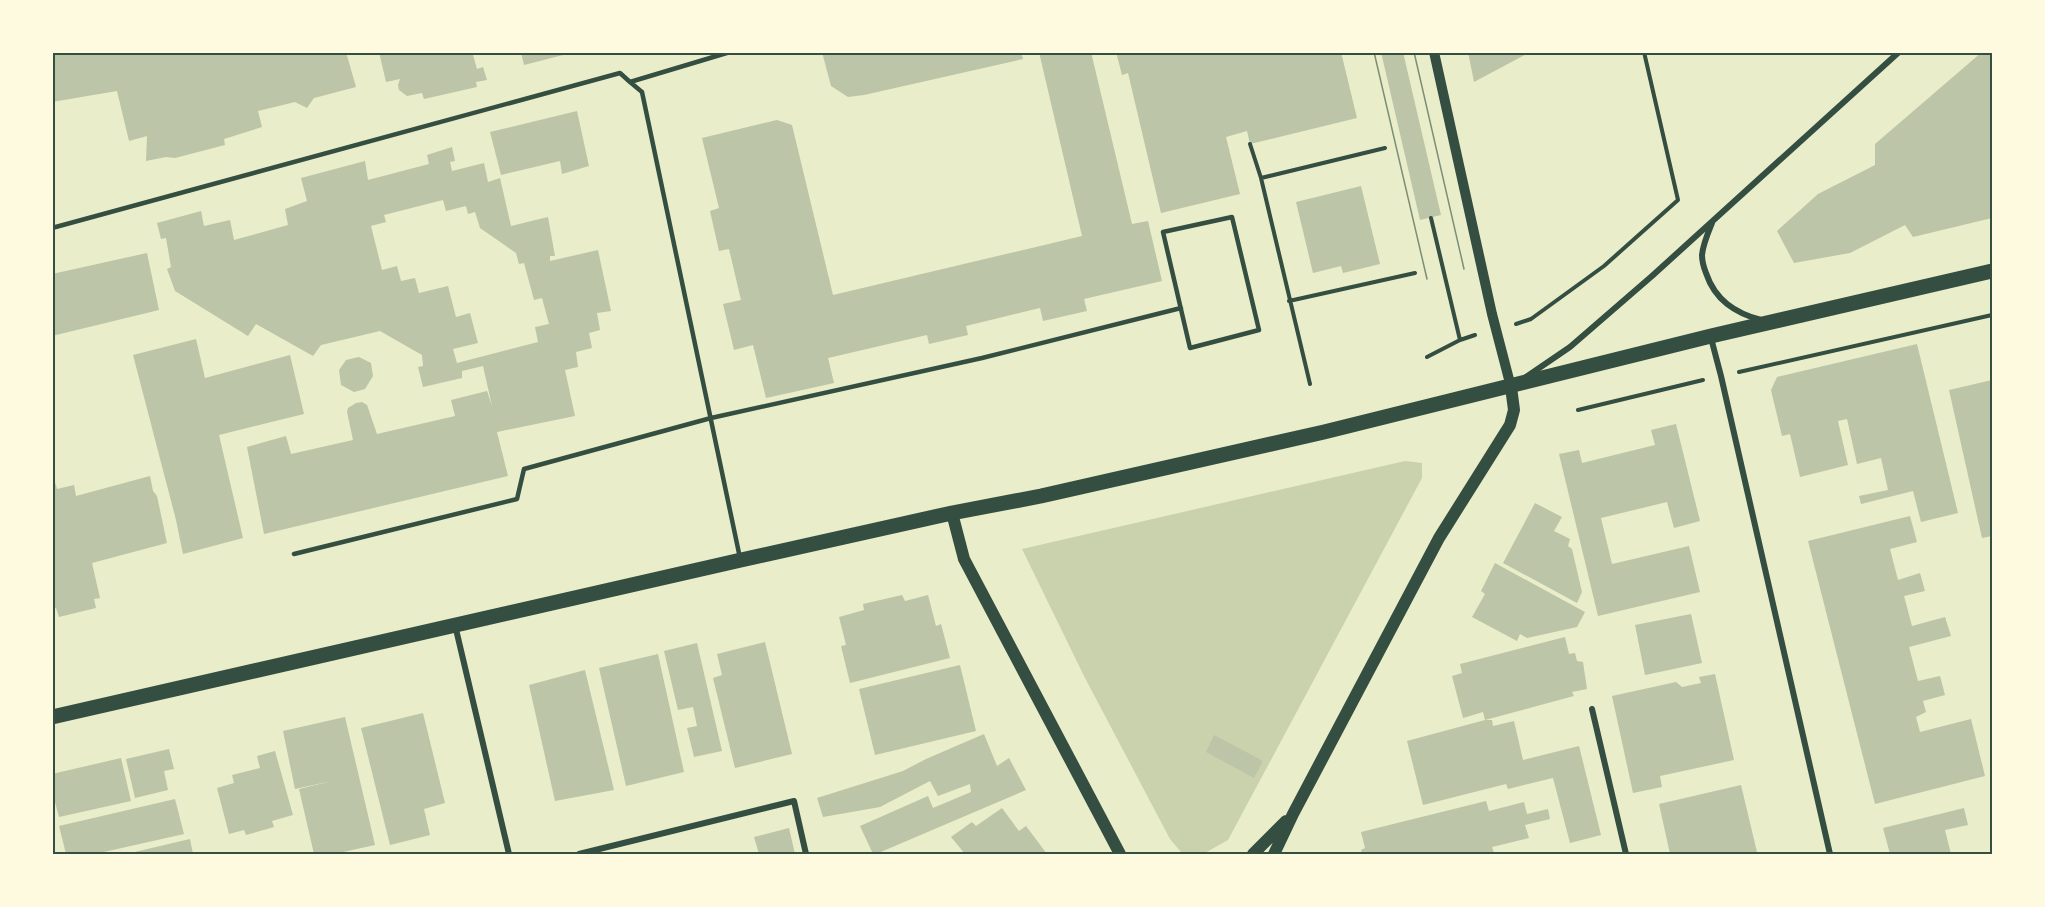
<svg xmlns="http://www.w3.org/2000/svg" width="2045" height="907" font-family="Lora,serif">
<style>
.green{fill:#cad2ad}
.building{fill:#bcc5a7;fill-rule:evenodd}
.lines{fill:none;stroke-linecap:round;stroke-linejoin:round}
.path{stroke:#344e41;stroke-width:4}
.service{stroke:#344e41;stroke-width:4.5}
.minor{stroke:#344e41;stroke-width:6}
.tertiary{stroke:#344e41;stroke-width:10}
.secondary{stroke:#344e41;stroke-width:12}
.primary{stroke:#344e41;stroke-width:15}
.tram{stroke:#7c8e77;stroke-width:1.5}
.neatline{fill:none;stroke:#344e41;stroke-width:2}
</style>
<rect width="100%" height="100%" fill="#e9edc9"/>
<path class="green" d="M1405 461 1422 463V478L1228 840 1203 854 1181 852 1170 839 1085 678 1022 549Z"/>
<path class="building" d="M52 52H346L356 87 314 98 307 108 295 102 258 111 262 127 224 139 225 145 175 158 166 157 146 161 147 136 129 141 117 91 52 102Z
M379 52H480L473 55 477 69 483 67 487 80 476 82 477 87 424 99 422 93 407 96 399 90 398 85 400 79 386 82Z
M521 52H571V53L524 65Z
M822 52H1021L1023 59 864 95 848 97 831 86Z
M1039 52H1091L1132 224 1148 221 1162 281 1084 299 1087 311 1043 321 1040 308 966 326 968 335 929 344 927 335 828 358 834 383 766 398 753 345 734 350 723 304 741 300 729 249 719 251 710 211 719 208 702 138 777 120 792 125 833 295 1082 236Z
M1116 52H1341L1357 118 1250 144 1247 131 1226 137 1240 194 1161 213 1128 73 1122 75Z
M1381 52H1403L1441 215 1420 220Z
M1468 52H1530L1474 82Z
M1982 52H1992V218L1913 237 1905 225 1850 253 1794 263 1777 231 1818 194 1875 165V144Z
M577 111 589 166 562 174 560 161 501 175 490 132Z
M452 147 455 161 450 162 452 171 484 163 488 182 500 178 511 226 548 217 555 256H550V261L598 250 611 311 597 313 600 330 589 333 592 348 576 352 578 367 565 370 575 416 497 432 508 476 264 534 247 447 286 436 291 454 353 440 347 412 348 408 356 403 362 402 367 405 377 434 455 416 451 400 487 391 492 406 483 366 462 371V378L423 387 418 367 423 366 422 355 380 331 321 345 313 356 256 324 248 336 175 291 167 269 171 267 166 238 161 239 157 223 201 211 204 226 230 220 234 240 288 225 285 209 307 201 301 178 365 161 368 180 429 164 427 155ZM443 200 446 211 466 206 468 214 475 212 480 228 516 253 519 264 524 263 534 300 542 298 549 324 535 327 538 342 457 363 453 349 478 343 470 313 456 317 448 286 419 293 415 278 401 281 397 266 382 270 371 226 386 222 384 215Z
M1361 186 1380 264 1343 273 1341 266 1313 273 1296 202Z
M147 253 159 310 52 336V274Z
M196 339 205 378 290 355 304 414 219 435 243 538 183 554 176 520 133 355Z
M1917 344 1958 513 1921 522 1913 491 1861 504 1859 496 1888 490 1881 458 1857 464 1847 419 1838 421 1848 465 1800 477 1790 434 1782 436 1771 390 1777 377Z
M359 357 371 363 373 376 365 389 354 392 341 385 339 370 346 360Z
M1992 380V536L1982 538 1949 390Z
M1676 424 1700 521 1674 528 1667 502 1601 518 1612 564 1689 546 1700 592 1598 616 1559 454 1579 450 1582 463 1655 445 1651 430Z
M52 472 57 489 74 485 76 496 150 476 153 491 157 496 167 543 92 563 100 598 94 599 96 608 59 617 56 608 52 609Z
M1535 503 1562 517 1554 531 1570 539 1568 546 1572 549 1582 592 1577 603 1503 563Z
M1910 516 1917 542 1890 549 1898 580 1920 573 1925 591 1904 596 1912 626 1945 617 1951 636 1909 647 1918 681 1940 676 1945 695 1923 701 1926 712 1916 717 1920 732 1971 719 1985 776 1875 804 1808 541Z
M1495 563 1585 612 1577 627 1527 638 1520 634 1517 641 1472 617 1485 594 1481 591Z
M902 595 905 601 928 595 936 626 941 624 950 658 850 683 841 646 846 645 839 617 864 610 863 604Z
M1691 614 1702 663 1645 675 1635 625Z
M1565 637 1569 654 1575 653 1577 661 1583 662 1587 689 1572 692 1574 696 1485 720H1492L1493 726 1514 721 1523 760 1579 746 1601 835 1570 843 1553 778 1508 789 1506 784 1423 805 1407 741 1485 720 1483 712 1463 718 1452 676 1462 673 1460 664Z
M765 642 792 754 735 768 713 678 722 675 717 654Z
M697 643 722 751 694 757 687 728 697 726 693 707 678 710 664 651Z
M658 654 684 772 626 786 599 668Z
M960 665 976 731 875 755 859 689Z
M585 670 614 790 555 801 529 685Z
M1715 674 1734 760 1660 776 1662 787 1633 793 1612 696 1676 682 1682 687 1701 683 1699 677Z
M423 713 445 803 424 809 430 835 390 845 361 728Z
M345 717 375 845 334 854H314L299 789 332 781 295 789 283 731Z
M984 734 997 766 1009 758 1026 790 876 854H873L860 826 928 796 933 808 971 792 970 784 938 796 930 781 880 807 823 817 817 798 903 771 926 759Z
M1214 735 1263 761 1254 778 1206 752Z
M169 749 174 769 164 771 168 790 135 798 126 759Z
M275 751 293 815 272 821 274 827 246 835 244 830 229 834 217 788 234 783 232 775 260 768 257 756Z
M121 758 131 801 59 817 52 791V774Z
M1741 785 1757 852 1748 854H1670L1659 804Z
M175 799 184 834 95 854H66L59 826Z
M1486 801 1489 811 1524 802 1527 814 1548 809 1550 819 1525 825 1529 838 1492 847 1494 853 1487 854H1362L1361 850 1365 848 1361 832Z
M1002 808 1019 831 1026 826 1047 854H965L951 837 972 822 976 826Z
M1964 808 1968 825 1945 830 1951 854H1890L1883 828Z
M789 828 795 854H759L754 837Z
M190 839 193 854H126Z"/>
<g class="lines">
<path class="path" d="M1250 144 1261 178
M1431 218 1460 340
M1289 301 1415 273
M1516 324 1531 319 1604 266 1678 200 1644 52
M1427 357 1460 340 1475 335
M1739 372 1992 315
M1310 384 1261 178 1385 148
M1578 410 1703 380"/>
<path class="service" d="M630 82 642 92 740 558
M1232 217 1259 330 1190 348 1163 232Z
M52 228 620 73 630 82 730 52
M294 554 517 499 524 469 711 418 982 358 1181 308"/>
<path class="minor" d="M1712 223C1708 233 1703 244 1702 255 1702 261 1704 268 1706 273 1715 300 1735 313 1761 320
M1711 338 1721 376 1830 854
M1526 377 1570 347 1652 276 1899 52
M455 625 509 854
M1592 709 1626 854
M579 854 794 801 806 854"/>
<path class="tertiary" d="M1434 52 1492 314 1511 387"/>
<path class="secondary" d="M952 513 964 559 1120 854
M1253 854 1286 821
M1274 854 1293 814 1439 538 1510 425 1514 410 1511 387"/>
<path class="primary" d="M52 717 741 560 952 513 1041 496 1324 432 1711 336 1992 271"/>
<path class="tram" d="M1374 52 1427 279
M1414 52 1464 269"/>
</g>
<rect width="2045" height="907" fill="none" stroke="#fefae0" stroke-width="108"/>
<rect x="54" y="54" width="1937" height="799" class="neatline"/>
</svg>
